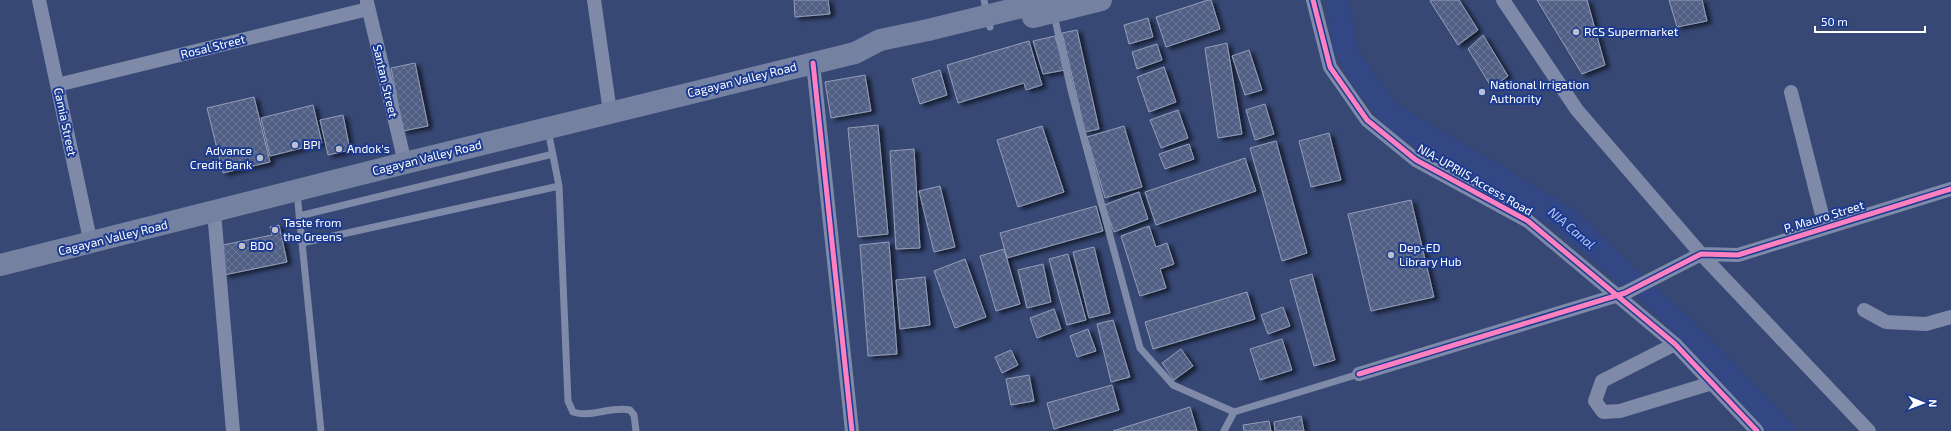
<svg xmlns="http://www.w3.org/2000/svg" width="1951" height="431" font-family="'Exo 2',sans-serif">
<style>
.water{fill:#324784}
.building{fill:url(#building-cross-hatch);stroke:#939db7;filter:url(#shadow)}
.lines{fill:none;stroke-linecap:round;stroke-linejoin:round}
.lane{stroke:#7e8aa8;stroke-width:7}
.street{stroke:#7e8aa8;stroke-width:14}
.highway{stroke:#7481a0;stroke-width:22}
.cycleway-casing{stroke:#1c3b90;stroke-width:8}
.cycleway{stroke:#ff80c0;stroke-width:5}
.poi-dot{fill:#b9bfcf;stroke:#1c3b90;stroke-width:1.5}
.labels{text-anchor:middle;stroke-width:4;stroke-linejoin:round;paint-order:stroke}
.poi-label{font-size:12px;fill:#fff;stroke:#1c3b90;text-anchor:start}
.street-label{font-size:12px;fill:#fff;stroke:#1c3b90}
.water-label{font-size:13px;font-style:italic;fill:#b7c9f5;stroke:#1c3b90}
</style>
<defs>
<pattern id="building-cross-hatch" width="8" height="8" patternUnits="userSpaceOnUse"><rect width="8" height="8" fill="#515f84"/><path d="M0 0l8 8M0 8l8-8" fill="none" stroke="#6b7796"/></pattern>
<filter id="shadow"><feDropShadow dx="4.5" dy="2.5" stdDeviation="2" flood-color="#0009"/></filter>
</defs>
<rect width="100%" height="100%" fill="#374875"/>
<path class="water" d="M1326 0H1348L1358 51 1396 104 1577 211 1635 268 1695 323 1799 431H1765L1652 310 1550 225 1455 172 1388 130 1354 87 1333 49Z"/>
<path class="building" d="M794 0H828L830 14 795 17Z
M1208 0H1211L1220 29 1166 47 1156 17Z
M1432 0H1459L1478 30 1458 45 1430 1Z
M1537 0H1587L1605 65 1582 74Z
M1669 0H1702L1707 21 1677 27Z
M1148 18 1153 37 1129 44 1124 25Z
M1077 30 1099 129 1085 132 1062 33Z
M1483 35 1508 76 1492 88 1468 49Z
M1055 36 1065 70 1043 74 1033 41Z
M1029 41 1042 85 1026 90 1024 83 958 103 947 65Z
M1227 43 1242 134 1218 138 1205 48Z
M1157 44 1162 60 1137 69 1132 52Z
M1249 50 1262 90 1245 95 1232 56Z
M415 63 428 126 403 131 391 68Z
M1164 67 1176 102 1149 112 1137 77Z
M940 70 947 95 920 104 912 79Z
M865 75 871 111 831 118 825 82Z
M254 97 270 162 223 173 207 108Z
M1265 104 1274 134 1255 140 1246 110Z
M313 105 322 143 270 156 261 118Z
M1178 110 1188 138 1161 148 1150 120Z
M343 115 350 150 328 155 320 120Z
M878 125 888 234 858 237 848 128Z
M1042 126 1064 192 1018 207 997 140Z
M1124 126 1142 187 1105 198 1087 137Z
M1329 133 1341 180 1311 187 1299 141Z
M1276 141 1307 253 1282 261 1250 148Z
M1189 144 1194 159 1165 169 1159 154Z
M914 149 920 248 896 249 890 151Z
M1245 158 1256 191 1156 225 1145 192Z
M940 186 955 247 934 252 919 191Z
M1139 192 1148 219 1114 232 1104 205Z
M1411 200 1434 297 1371 311 1348 214Z
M1096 206 1103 231 1007 258 1000 233Z
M279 225 287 262 224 275 218 246 272 235 270 227Z
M1149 226 1156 247 1167 243 1174 264 1160 269 1166 288 1140 296 1121 236Z
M889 242 897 354 868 356 860 245Z
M1094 247 1110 313 1089 318 1073 252Z
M1004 249 1020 304 996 311 980 256Z
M1068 254 1086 320 1067 325 1049 259Z
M965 259 986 317 955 328 934 271Z
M1043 264 1051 302 1027 308 1018 270Z
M1312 274 1335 360 1314 366 1290 280Z
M925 277 930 325 900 329 896 280Z
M1247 292 1255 319 1153 349 1145 322Z
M1283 307 1290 326 1268 334 1261 315Z
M1054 309 1061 329 1037 338 1030 318Z
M1113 320 1130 377 1111 382 1097 324Z
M1088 329 1096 351 1077 357 1070 336Z
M1282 339 1292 370 1260 380 1250 349Z
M1181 349 1193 366 1174 380 1162 363Z
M1011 350 1018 365 1002 373 995 357Z
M1029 375 1034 401 1011 405 1006 379Z
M1112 385 1119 410 1054 429 1047 403Z
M1190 407 1197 431H1113Z
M1301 416 1304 431H1275L1274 422Z
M1269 421 1271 431H1244L1243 425Z"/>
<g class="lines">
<path class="lane" d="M984 0 990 27
M1054 15 1071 90 1140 348 1173 385 1234 412 1359 374
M548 130 559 186 568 401 573 412C592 418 610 406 630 410L634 415 636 431
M297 193 321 431
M299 216 553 154
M302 243 559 186
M1224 431 1234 412"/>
<path class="street" d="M39 0 91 244
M594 0 610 112
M1313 0 1330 67 1367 120 1416 160 1528 221 1675 344 1757 431
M1503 0 1577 110 1701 254 1869 431
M367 2 405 163
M813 63 852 431
M57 85 368 9
M1791 92 1825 227
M214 212 233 431
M1864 310 1886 322 1926 324 1951 317
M1675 344 1602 381 1595 401 1603 412 1620 411 1712 383
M1359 374 1625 293 1701 254 1738 255 1951 189"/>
<path class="highway" d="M1033 17 1101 0
M0 265 405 163 855 53 880 40 928 30 1051 0"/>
<defs>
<path id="cycleway" d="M1313 0 1330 67 1367 120 1416 160 1528 221 1675 344 1757 431
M813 63 852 431
M1359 374 1625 293 1701 254 1738 255 1951 189"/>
</defs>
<use href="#cycleway" class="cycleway-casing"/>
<use href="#cycleway" class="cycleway"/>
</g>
<g class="poi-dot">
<circle cx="1576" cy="32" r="4"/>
<circle cx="1482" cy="92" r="4"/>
<circle cx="295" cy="145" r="4"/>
<circle cx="339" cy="149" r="4"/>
<circle cx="260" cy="158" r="4"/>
<circle cx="275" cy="230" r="4"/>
<circle cx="242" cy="246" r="4"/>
<circle cx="1391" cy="255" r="4"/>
</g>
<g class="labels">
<g class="poi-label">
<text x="1584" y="36">RCS Supermarket</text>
<text x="1490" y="89">National Irrigation<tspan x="1490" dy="14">Authority</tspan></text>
<text x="303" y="149">BPI</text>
<text x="347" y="153">Andok's</text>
<text x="252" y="155" text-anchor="end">Advance<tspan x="252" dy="14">Credit Bank</tspan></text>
<text x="283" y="227">Taste from<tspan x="283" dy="14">the Greens</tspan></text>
<text x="250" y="250">BDO</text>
<text x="1399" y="252">Dep-ED<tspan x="1399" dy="14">Library Hub</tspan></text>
</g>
<g class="street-label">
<text transform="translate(213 47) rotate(-14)" y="4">Rosal Street</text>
<text transform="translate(742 80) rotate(-14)" y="4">Cagayan Valley Road</text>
<text transform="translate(385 81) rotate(77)" y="4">Santan Street</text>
<text transform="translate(65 122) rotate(78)" y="4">Camia Street</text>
<text transform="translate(427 158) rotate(-14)" y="4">Cagayan Valley Road</text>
<text transform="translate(1475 180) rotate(30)" y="4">NIA-UPRIIS Access Road</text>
<text transform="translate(1824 217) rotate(-17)" y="4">P. Mauro Street</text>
<text transform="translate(113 238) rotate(-14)" y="4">Cagayan Valley Road</text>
</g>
<g class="water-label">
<text transform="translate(1572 228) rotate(40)" y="5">NIA Canal</text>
</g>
</g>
<g transform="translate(1923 403) rotate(91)" stroke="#1c3b90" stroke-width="3" paint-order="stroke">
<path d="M0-3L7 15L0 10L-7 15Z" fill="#ffffff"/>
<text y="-6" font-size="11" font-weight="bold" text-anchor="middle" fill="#ffffff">N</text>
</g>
<path d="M1815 26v6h110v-6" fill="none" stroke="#ffffff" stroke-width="2"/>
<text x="1821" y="26" font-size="12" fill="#ffffff" stroke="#1c3b90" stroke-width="3" paint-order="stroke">50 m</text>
</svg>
